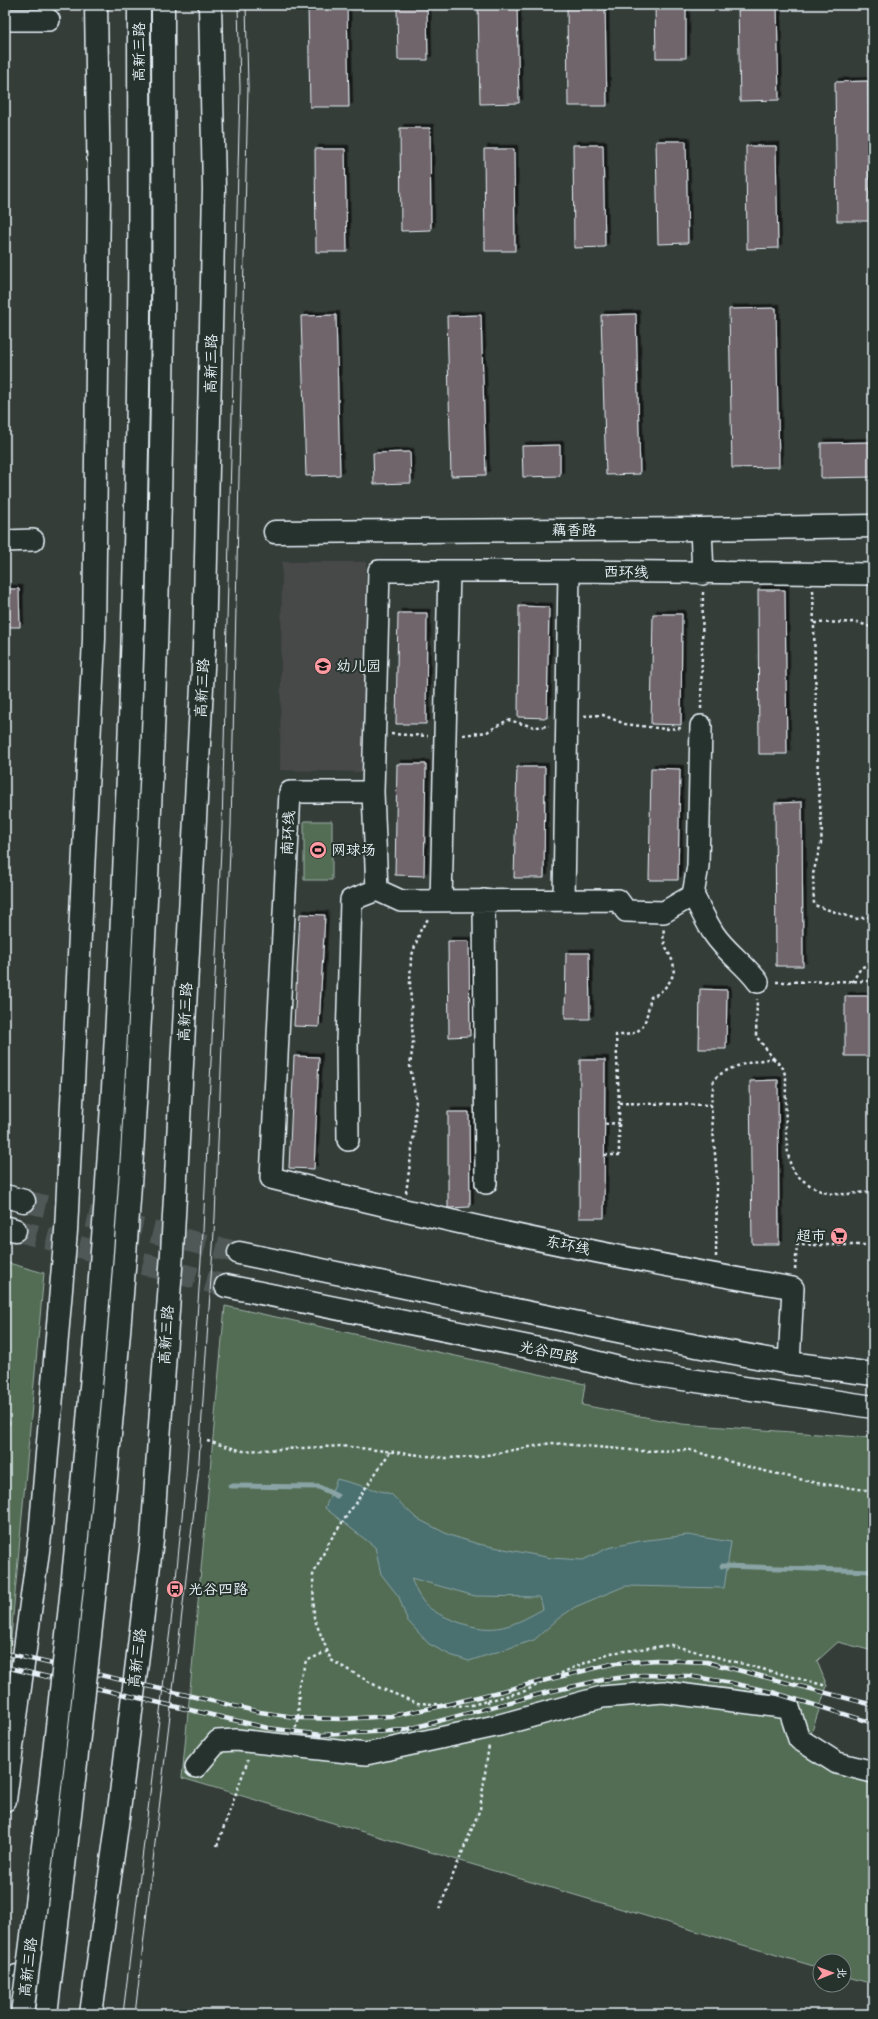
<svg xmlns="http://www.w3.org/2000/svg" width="878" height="2019" font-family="'Patrick Hand','LXGW WenKai TC',sans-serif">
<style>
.built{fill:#464948}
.green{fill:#526d54;stroke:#9dafa6}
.water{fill:#4b706f;stroke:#8aa4a6;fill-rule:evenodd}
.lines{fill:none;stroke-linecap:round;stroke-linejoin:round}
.stream{stroke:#8aa4a6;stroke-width:5}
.building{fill:#6f656a;stroke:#e8f1f8;filter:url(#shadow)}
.major-tunnel{stroke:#505856;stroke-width:22;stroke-dasharray:22 11;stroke-linecap:butt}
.minor-casing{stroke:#e8f1f8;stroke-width:24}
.major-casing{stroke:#e8f1f8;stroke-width:25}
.highway-casing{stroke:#e8f1f8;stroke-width:25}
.path{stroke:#e8f1f8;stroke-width:2.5;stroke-dasharray:3 3;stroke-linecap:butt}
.minor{stroke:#26332d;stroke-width:21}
.major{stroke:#26332d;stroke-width:22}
.highway{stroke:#26332d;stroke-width:22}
.tram{stroke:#e8f1f8;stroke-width:1}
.rail-casing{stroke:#e8f1f8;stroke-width:4.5}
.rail{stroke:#26332d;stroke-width:3;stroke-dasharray:9;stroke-linecap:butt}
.highway-bridge-casing{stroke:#e8f1f8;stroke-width:25;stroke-linecap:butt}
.highway-bridge{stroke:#26332d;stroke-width:22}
.labels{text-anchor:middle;stroke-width:4;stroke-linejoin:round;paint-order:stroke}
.street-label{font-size:15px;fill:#e8f1f8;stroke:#26332d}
.poi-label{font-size:15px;fill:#e8f1f8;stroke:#26332d;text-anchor:start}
</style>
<defs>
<filter id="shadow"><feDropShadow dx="3.5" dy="-3.5" stdDeviation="0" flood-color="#0009"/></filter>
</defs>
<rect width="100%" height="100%" fill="#353d39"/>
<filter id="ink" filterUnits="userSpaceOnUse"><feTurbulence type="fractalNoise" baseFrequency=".025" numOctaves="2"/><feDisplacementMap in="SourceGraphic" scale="8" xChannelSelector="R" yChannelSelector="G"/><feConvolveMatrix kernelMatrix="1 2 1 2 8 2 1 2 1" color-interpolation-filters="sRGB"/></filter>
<g filter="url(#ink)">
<path class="built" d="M282 562H366L363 772 280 770Z"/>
<path class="green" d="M304 821H332V880H304Z
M5 1262 44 1273 5 1704Z
M225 1306 585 1384 582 1405 682 1424 873 1438V1651L838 1642 817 1661 827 1686 807 1746 873 1778V1984L844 1976V1961H820V1968L182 1778Z"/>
<path class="water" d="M337 1479 391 1494 416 1518 449 1535 478 1544 551 1558 583 1560 608 1548 640 1541 688 1535 731 1542 724 1588 625 1586 575 1607 559 1618 534 1640 469 1661 450 1655 429 1644 407 1620 399 1597 381 1574 375 1547 325 1508ZM411 1578 475 1596 540 1597 543 1609C506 1630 490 1635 450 1619 440 1615 428 1609 422 1600 417 1594 414 1585 411 1578Z"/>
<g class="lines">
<path class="stream" d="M5 1422 8 1423
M230 1486 319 1487 337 1496
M722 1566 873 1571"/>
</g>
<path class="building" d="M308 5H347L349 107H310Z
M397 5H427L428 60H398Z
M478 5H517L519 103 480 104Z
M567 5H605L607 106H568Z
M655 5H686V58H656Z
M738 5H777L779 100 740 101Z
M868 81 870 221H837L835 82Z
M400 128H430L431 230 401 231Z
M656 141H686L688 243 658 244Z
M573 145H603L605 247 574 248Z
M746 146H776L778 248 747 249Z
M315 149H345L347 252H316Z
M484 149H514L515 251H485Z
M776 308 779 467 732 468 729 309Z
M636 314 640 474 606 475 601 315Z
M336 315 340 475 306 476 301 316Z
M481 315 486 475 451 476 447 316Z
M873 442V477L821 478V443Z
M560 445V476L523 477 522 446Z
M410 452 411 483 374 484 373 453Z
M5 589H19L20 627H5Z
M758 590H785L787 754H759Z
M519 606 549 607 547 718 518 717Z
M398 613H427L426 724H396Z
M653 614H682L681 725 651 724Z
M397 764H426L424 876 395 875Z
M517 767H545L544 878H514Z
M651 768 680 769 678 880H649Z
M802 802 803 966H776L775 803Z
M300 914 325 915 319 1027 294 1026Z
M448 941H469L470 1036 449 1037Z
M566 953H589L590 1019H565Z
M700 989 727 990 726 1049H699Z
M845 996H870V1056H845Z
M294 1056 319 1057 314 1169 289 1168Z
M580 1060H605L604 1218H579Z
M778 1080 779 1244H752L750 1081Z
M448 1112H469L470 1207 448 1208Z"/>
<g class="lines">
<path class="major-tunnel" d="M24 1201 239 1253
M15 1230 226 1286"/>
<defs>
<path id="minor" d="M5 20H49
M701 529 703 574
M5 541 33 540
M377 890 401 901 618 900 626 911 664 912 693 895 698 866 701 726
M693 895C700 908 706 922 714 934 726 952 745 964 758 982
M484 900 486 1183
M564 900 569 571
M441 901 449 571
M348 1140 347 1043 351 900 377 890 373 792
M789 1363 793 1288C618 1259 444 1221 271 1178L290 792H373L379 571H569L873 574
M196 1767 218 1741 236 1740 366 1754 500 1725 602 1697 663 1692 789 1708 799 1739 837 1763 873 1772"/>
<path id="major" d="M275 532 701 529 873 526
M5 1196 24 1201
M5 1227 15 1230
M239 1253 642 1336 789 1363 873 1374
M226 1286 554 1352 635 1372 873 1407
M5 1800 40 1536 66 1231 94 639 99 192 96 5
M91 2014 118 1818 152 1540 172 1253 204 649 214 189 210 5"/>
<path id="highway" d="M10 2014 17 1976"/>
</defs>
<use href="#minor" class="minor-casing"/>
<use href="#major" class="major-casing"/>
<use href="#highway" class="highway-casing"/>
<path class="path" d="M813 590 818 780 822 830 821 843 813 874 814 905 856 919 873 916
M814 623 857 622 873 628
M701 709 703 592
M584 716 603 715 625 724 665 729 683 728
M391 734 428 736
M463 735 487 732 508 720 535 727 549 726
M776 982 873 981
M852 982 861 968 873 961
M773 1058 783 1068 786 1078C786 1098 783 1157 794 1172 801 1180 814 1189 824 1192 840 1197 857 1192 873 1192
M619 1103 616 1035C647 1036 645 1021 651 997 659 994 662 991 668 984 685 960 659 953 664 929
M605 1124 619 1123
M605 1155H619V1103L711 1105
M406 1193 414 1134 416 1100 410 1066 413 1044 410 983 411 958 421 929 428 919
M716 1257 717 1178 711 1105 714 1079C730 1065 752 1062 773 1058L756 1036 757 999
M795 1270 797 1245H873
M5 1391H6
M207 1441 243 1451 342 1446 445 1458 476 1457 551 1443 642 1451 690 1450 752 1468 816 1483 873 1491
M390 1452 329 1542 313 1575 314 1618 331 1660 380 1688 417 1703 468 1706 525 1691 570 1669 610 1653 671 1645 827 1686
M488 1701V1710
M295 1728 298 1724 299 1683 306 1661 328 1651
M217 1846 248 1760
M439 1909 480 1809 489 1745"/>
<use href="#minor" class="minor"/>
<use href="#major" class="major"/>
<use href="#highway" class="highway"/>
<path class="tram" d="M123 2014 175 1589 186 1476 203 1231 222 827 240 88 238 5
M135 2014 198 1476 215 1217 231 825 248 86 246 5"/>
<defs>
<path id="rail" d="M5 1653 260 1712 301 1718 343 1719 391 1716 437 1707 616 1663 657 1660 707 1662 873 1705
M5 1667 268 1728 322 1735 405 1730 548 1692 602 1680 642 1675 688 1676 732 1683 772 1692 873 1723"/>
</defs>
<use href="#rail" class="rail-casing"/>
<use href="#rail" class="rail"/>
<defs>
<path id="highway-bridge" d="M22 2014C60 1723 91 1431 110 1138 127 865 136 592 139 319 140 214 139 110 139 5
M46 2014C82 1723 115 1431 133 1138 150 865 160 592 163 319 164 214 163 110 163 5"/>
</defs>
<use href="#highway-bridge" class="highway-bridge-casing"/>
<use href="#highway-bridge" class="highway-bridge"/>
</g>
</g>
<defs>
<symbol id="school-disc" viewBox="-11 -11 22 22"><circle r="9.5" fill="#ff9aa2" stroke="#26332d"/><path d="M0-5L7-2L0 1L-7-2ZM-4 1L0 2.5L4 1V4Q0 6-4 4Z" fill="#111"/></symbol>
<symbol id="stadium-disc" viewBox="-11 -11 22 22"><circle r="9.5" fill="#ff9aa2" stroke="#26332d"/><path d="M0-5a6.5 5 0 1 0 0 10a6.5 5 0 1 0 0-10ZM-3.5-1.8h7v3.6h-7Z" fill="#111"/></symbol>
<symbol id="supermarket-disc" viewBox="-11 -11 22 22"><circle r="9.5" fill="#ff9aa2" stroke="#26332d"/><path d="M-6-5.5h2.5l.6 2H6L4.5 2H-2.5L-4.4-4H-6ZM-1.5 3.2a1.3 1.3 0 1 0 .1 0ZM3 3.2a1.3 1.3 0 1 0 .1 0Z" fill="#111"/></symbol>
<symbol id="bus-disc" viewBox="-11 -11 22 22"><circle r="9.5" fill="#ff9aa2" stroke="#26332d"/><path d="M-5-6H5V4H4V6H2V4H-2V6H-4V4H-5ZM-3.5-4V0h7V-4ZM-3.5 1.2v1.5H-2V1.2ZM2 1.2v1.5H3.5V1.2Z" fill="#111"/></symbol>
</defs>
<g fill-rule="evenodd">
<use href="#school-disc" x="313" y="656" width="20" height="20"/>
<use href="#stadium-disc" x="308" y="840" width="20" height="20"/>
<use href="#supermarket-disc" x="829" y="1226" width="20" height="20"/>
<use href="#bus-disc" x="165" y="1579" width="20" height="20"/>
</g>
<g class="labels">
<g class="street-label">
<text transform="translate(139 52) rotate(-90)" y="5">高新三路</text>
<text transform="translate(211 364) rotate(-89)" y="5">高新三路</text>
<text x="574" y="535">藕香路</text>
<text transform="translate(626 572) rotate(1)" y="5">西环线</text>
<text transform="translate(202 688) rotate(-87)" y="5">高新三路</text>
<text transform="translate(288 833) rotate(-87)" y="5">南环线</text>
<text transform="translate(185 1012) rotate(-87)" y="5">高新三路</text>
<text transform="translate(568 1245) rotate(12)" y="5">东环线</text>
<text transform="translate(166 1335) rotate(-86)" y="5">高新三路</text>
<text transform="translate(549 1352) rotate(12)" y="5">光谷四路</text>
<text transform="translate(137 1658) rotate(-83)" y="5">高新三路</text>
<text transform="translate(28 1967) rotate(-83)" y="5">高新三路</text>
</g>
<g class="poi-label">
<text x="336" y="671">幼儿园</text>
<text x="331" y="855">网球场</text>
<text x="826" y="1241" text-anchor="end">超市</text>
<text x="188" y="1594">光谷四路</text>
</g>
</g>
<rect width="878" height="2019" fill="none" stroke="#26332d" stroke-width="20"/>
<rect x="10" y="10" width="858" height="1999" fill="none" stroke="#e8f1f8" stroke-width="1.5" filter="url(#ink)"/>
<g transform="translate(832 1973) rotate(89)"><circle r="19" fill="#26332d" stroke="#747f7e"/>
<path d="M0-3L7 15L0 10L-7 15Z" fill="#ff9aa2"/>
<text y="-6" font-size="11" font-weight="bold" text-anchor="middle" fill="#e8f1f8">北</text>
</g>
</svg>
